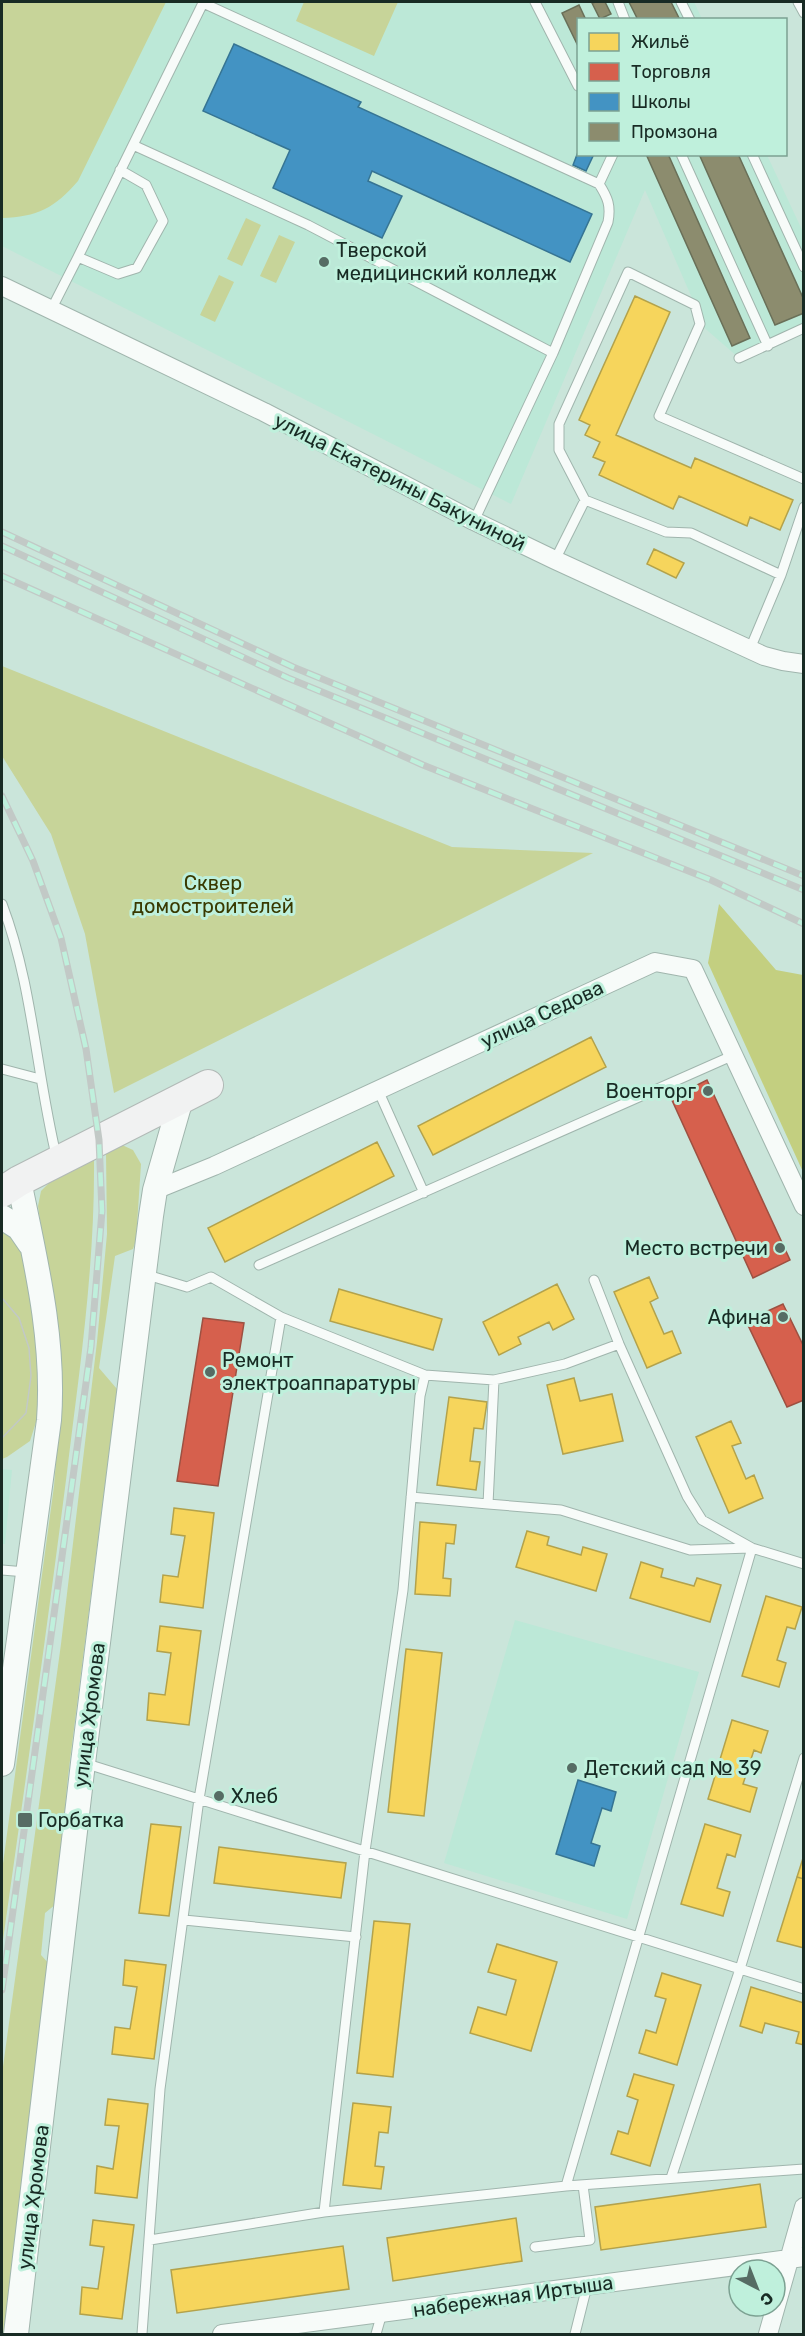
<svg xmlns="http://www.w3.org/2000/svg" width="805" height="2336" font-family="Rubik,sans-serif">
<style>
.built{fill:#bce8d7}
.green{fill:#c7d499}
.forest{fill:#c3cf80}
.homes{fill:#f6d55c;stroke:#b3a24b;stroke-width:1.5}
.shops{fill:#d6604d;stroke:#9d5041;stroke-width:1.5}
.schools{fill:#4393c3;stroke:#367493;stroke-width:1.5}
.industry{fill:#8c8c6e;stroke:#696f58;stroke-width:1.5}
.lines{fill:none;stroke-linecap:round;stroke-linejoin:round}
.service-casing{stroke:#a0b5ad;stroke-width:11}
.minor-casing{stroke:#a0b5ad;stroke-width:20}
.tertiary-casing{stroke:#a0b5ad;stroke-width:26}
.primary-casing{stroke:#b1b9b6;stroke-width:32}
.service{stroke:#f7fbf9;stroke-width:9}
.minor{stroke:#f7fbf9;stroke-width:18}
.tertiary{stroke:#f7fbf9;stroke-width:24}
.primary{stroke:#f1f2f2;stroke-width:30}
.tram{stroke:#c2c9c6;stroke-width:1.5}
.rail-casing{stroke:#c2c9c6;stroke-width:7}
.rail{stroke:#bff0dc;stroke-width:4.5;stroke-dasharray:14;stroke-linecap:butt}
.poi-dot{fill:#566c64;stroke:#bff0dc;stroke-width:2}
.labels{text-anchor:middle;stroke-width:6;stroke-linejoin:round;paint-order:stroke}
.poi-label{font-size:20px;fill:#182b24;stroke:#bff0dc;text-anchor:start}
.street-label{font-size:20px;fill:#182b24;stroke:#bff0dc}
.park-label{font-size:20px;fill:#393901;stroke:#bff0dc}
</style>
<rect width="100%" height="100%" fill="#cae5da"/>
<path class="built" d="M2 2H694L702 19 578 20V154L767 155 803 232V328L739 358 700 324 695 305 645 190 511 504 2 246Z
M2 1469 12 1470 5 1544H2Z
M515 1620 699 1672 627 1919 444 1863Z"/>
<path class="green" d="M2 2H166L78 181C55 208 37 217 2 218Z
M304 2H398L374 56 296 21Z
M246 218 261 225 242 266 227 259Z
M279 235 295 242 276 283 260 276Z
M219 275 234 282 215 322 200 315Z
M2 666 452 847 593 853 114 1093 85 934 51 834 2 756Z
M122 1145 133 1150 141 1164 136 1240 133 1249 115 1256 99 1368 117 1389 68 1776 56 1904 45 1913 41 1955 51 1966 6 2334H2V2074L61 1644 97 1342 107 1234 106 1152Z
M94 1160C95 1268 79 1373 66 1480 46 1636 24 1792 2 1947V1871L54 1486 60 1412 59 1354 38 1206 41 1191 49 1183Z
M2 1231 15 1240 23 1257 29 1286 41 1383 38 1416 30 1441 7 1457 2 1459Z"/>
<path class="forest" d="M719 904 776 970 803 975V1172L708 963Z"/>
<path class="homes" d="M635 296 670 312 616 435 691 468 695 458 793 500 780 530 750 517 747 526 679 496 673 509 599 475 605 462 593 457 600 442 585 435 590 425 579 420Z
M654 549 684 563 676 578 647 564Z
M591 1037 606 1067 433 1155 418 1126Z
M377 1142 394 1176 225 1262 208 1228Z
M649 1277 658 1298 650 1302 664 1334 672 1331 681 1353 647 1368 614 1292Z
M557 1284 574 1319 553 1330 549 1322 518 1337 521 1344 499 1355 483 1322Z
M339 1289 442 1319 433 1350 330 1321Z
M574 1378 580 1401 612 1394 623 1441 563 1454 547 1385Z
M449 1397 487 1402 483 1429 474 1428 470 1461 480 1462 476 1490 437 1485Z
M731 1421 741 1443 732 1446 746 1479 754 1475 763 1498 729 1513 696 1437Z
M174 1508 214 1513 203 1608 160 1602 163 1575 178 1577 185 1536 171 1534Z
M420 1522 456 1525 454 1544 446 1543 443 1578 451 1579 450 1596 415 1594Z
M527 1531 549 1537 547 1545 581 1555 583 1547 607 1554 596 1591 516 1567Z
M641 1562 663 1569 661 1577 694 1586 697 1578 721 1585 710 1622 630 1598Z
M766 1596 802 1607 795 1629 787 1627 777 1660 786 1663 779 1687 742 1676Z
M160 1626 201 1631 189 1725 147 1720 149 1693 165 1695 171 1653 157 1651Z
M406 1649 442 1653 424 1816 388 1812Z
M732 1720 768 1731 761 1753 754 1750 743 1784 757 1788 750 1812 708 1799Z
M151 1824 181 1827 169 1916 139 1913Z
M705 1824 741 1835 735 1857 727 1854 717 1888 730 1892 723 1916 681 1904Z
M219 1847 346 1863 341 1898 214 1883Z
M804 1855V1879L797 1877Z
M797 1877 804 1879V1948L777 1941Z
M374 1921 410 1924 393 2077 357 2073Z
M497 1944 557 1962 531 2051 470 2033 478 2007 506 2015 516 1980 488 1972Z
M125 1960 166 1965 154 2059 112 2054 115 2027 130 2029 137 1987 123 1985Z
M662 1973 701 1985 677 2065 639 2053 646 2030 656 2033 666 1999 655 1996Z
M751 1987 804 2003V2045L796 2043 799 2032 765 2023 762 2033 740 2026Z
M634 2074 674 2085 650 2166 611 2154 618 2131 628 2134 638 2100 627 2096Z
M108 2099 148 2104 137 2198 95 2193 97 2166 113 2169 119 2126 105 2125Z
M353 2103 391 2107 388 2133 379 2132 375 2166 384 2167 381 2189 343 2185Z
M760 2184 766 2227 601 2250 595 2207Z
M516 2218 522 2261 393 2281 387 2238Z
M93 2220 134 2225 122 2319 80 2314 82 2287 98 2289 104 2247 90 2245Z
M343 2246 349 2289 177 2313 171 2270Z"/>
<path class="shops" d="M707 1080 790 1260 753 1278 671 1098Z
M783 1304 804 1347V1400L787 1407 746 1321Z
M203 1318 244 1323 218 1486 177 1481Z"/>
<path class="schools" d="M234 44 361 102 358 107 592 214 570 262 372 171 368 181 402 196 382 238 273 188 290 150 203 111Z
M578 152V154H594L586 171 573 165Z
M578 1780 616 1792 611 1811 602 1808 591 1843 600 1846 594 1866 556 1854Z"/>
<path class="industry" d="M596 2H605L611 14 600 19 592 3Z
M629 2H671L680 20H638Z
M579 5 586 20H578V46L562 13Z
M646 154H668L750 338 732 346Z
M699 154H738L804 300V313L775 325Z"/>
<g class="lines">
<defs>
<path id="service" d="M535 2 578 86
M618 2 625 20
M681 2 690 20
M798 2 804 13
M681 154 768 346
M752 154 804 267
M120 170 146 185 163 221 137 268 118 274 78 257 133 145
M599 184 613 154
M51 310 78 257
M739 358 804 328
M585 500 666 532 691 533 781 575 750 649
M474 521 553 353 308 225 133 145 203 3 599 184C608 198 611 206 608 222L553 353
M555 560 585 500 559 450V424L628 272 695 305 700 324 659 416 804 479
M781 575 804 507
M2 904C33 985 36 1074 57 1159
M2 1069 40 1079
M378 1090 424 1193
M259 1265 734 1055
M594 1280 619 1344 687 1496 702 1520 752 1548
M425 1375 494 1380 565 1364 619 1344
M411 1497 488 1504 494 1380
M488 1504 561 1510 690 1550 750 1548
M2 1570 26 1572
M84 1763 804 1989
M184 1920 356 1937
M671 2178 740 1969 804 1758
M566 2186 752 1548 804 1564
M324 2212 566 2186 804 2169
M150 2240 324 2212 365 1851 403 1590 420 1396 425 1375 281 1317
M535 2247 590 2240 583 2185
M142 2334 160 2089 199 1799 281 1317 211 1277 187 1287 144 1274
M376 2334 382 2313
M575 2334 587 2286"/>
<path id="minor" d="M2 286 264 412 474 521 555 560 764 656 783 661 804 664
M155 1190 214 1166 655 962 693 969 804 1206
M222 2334 804 2257
M768 2334 804 2207"/>
<path id="tertiary" d="M2 1217 19 1228 30 1244
M2 1764 49 1420C55 1339 35 1259 19 1181
M16 2334 83 1763 151 1216 155 1190 181 1099"/>
<path id="primary" d="M2 1192 19 1181 208 1085"/>
</defs>
<use href="#service" class="service-casing"/>
<use href="#minor" class="minor-casing"/>
<use href="#tertiary" class="tertiary-casing"/>
<use href="#primary" class="primary-casing"/>
<use href="#service" class="service"/>
<use href="#minor" class="minor"/>
<use href="#tertiary" class="tertiary"/>
<use href="#primary" class="primary"/>
<path class="tram" d="M2 1298 19 1318 29 1348 31 1376 26 1413 2 1438"/>
<defs>
<path id="rail" d="M2 532 293 667 804 876
M2 546 288 678 804 890
M2 576 423 765 711 880 804 924
M2 796 33 861 61 938 86 1049 99 1140 102 1211 91 1347 2 1990"/>
</defs>
<use href="#rail" class="rail-casing"/>
<use href="#rail" class="rail"/>
</g>
<g class="poi-dot">
<circle cx="324" cy="262" r="6"/>
<circle cx="708" cy="1091" r="6"/>
<circle cx="780" cy="1248" r="6"/>
<circle cx="783" cy="1317" r="6"/>
<circle cx="210" cy="1372" r="6"/>
<circle cx="572" cy="1768" r="6"/>
<circle cx="219" cy="1796" r="6"/>
<rect x="17" y="1812" width="16" height="16" rx="3"/>
</g>
<g class="labels">
<g class="poi-label">
<text x="336" y="257">Тверской<tspan x="336" dy="23">медицинский колледж</tspan></text>
<text x="696" y="1098" text-anchor="end">Военторг</text>
<text x="768" y="1255" text-anchor="end">Место встречи</text>
<text x="771" y="1324" text-anchor="end">Афина</text>
<text x="222" y="1367">Ремонт<tspan x="222" dy="23">электроаппаратуры</tspan></text>
<text x="584" y="1775">Детский сад № 39</text>
<text x="231" y="1803">Хлеб</text>
<text x="38" y="1827">Горбатка</text>
</g>
<g class="street-label">
<text transform="translate(400 482) rotate(27)" y="7">улица Екатерины Бакуниной</text>
<text transform="translate(542 1014) rotate(-25)" y="7">улица Седова</text>
<text transform="translate(89 1715) rotate(-83)" y="7">улица Хромова</text>
<text transform="translate(33 2197) rotate(-83)" y="7">улица Хромова</text>
<text transform="translate(513 2296) rotate(-8)" y="7">набережная Иртыша</text>
</g>
<g class="park-label">
<text x="213" y="890">Сквер<tspan x="213" dy="23">домостроителей</tspan></text>
</g>
</g>
<rect width="805" height="2336" fill="none" stroke="#182b24" stroke-width="6"/>
<rect x="577" y="18" width="210" height="138" fill="#bff0dc" stroke="#7ca192" stroke-width="1.5"/>
<rect x="589" y="33" width="30" height="18" fill="#f6d55c" stroke="#7ca192" stroke-width="1.5"/>
<text x="631" y="48" font-size="18" fill="#182b24">Жильё</text>
<rect x="589" y="63" width="30" height="18" fill="#d6604d" stroke="#7ca192" stroke-width="1.5"/>
<text x="631" y="78" font-size="18" fill="#182b24">Торговля</text>
<rect x="589" y="93" width="30" height="18" fill="#4393c3" stroke="#7ca192" stroke-width="1.5"/>
<text x="631" y="108" font-size="18" fill="#182b24">Школы</text>
<rect x="589" y="123" width="30" height="18" fill="#8c8c6e" stroke="#7ca192" stroke-width="1.5"/>
<text x="631" y="138" font-size="18" fill="#182b24">Промзона</text>
<g transform="translate(757 2288) rotate(138)"><circle r="28" fill="#bff0dc" stroke="#7ca192" stroke-width="1.5"/>
<path d="M0-4.5L10 22L0 15L-10 22Z" fill="#566c64"/>
<text y="-9" font-size="16" font-weight="bold" text-anchor="middle" fill="#182b24">С</text>
</g>
</svg>
